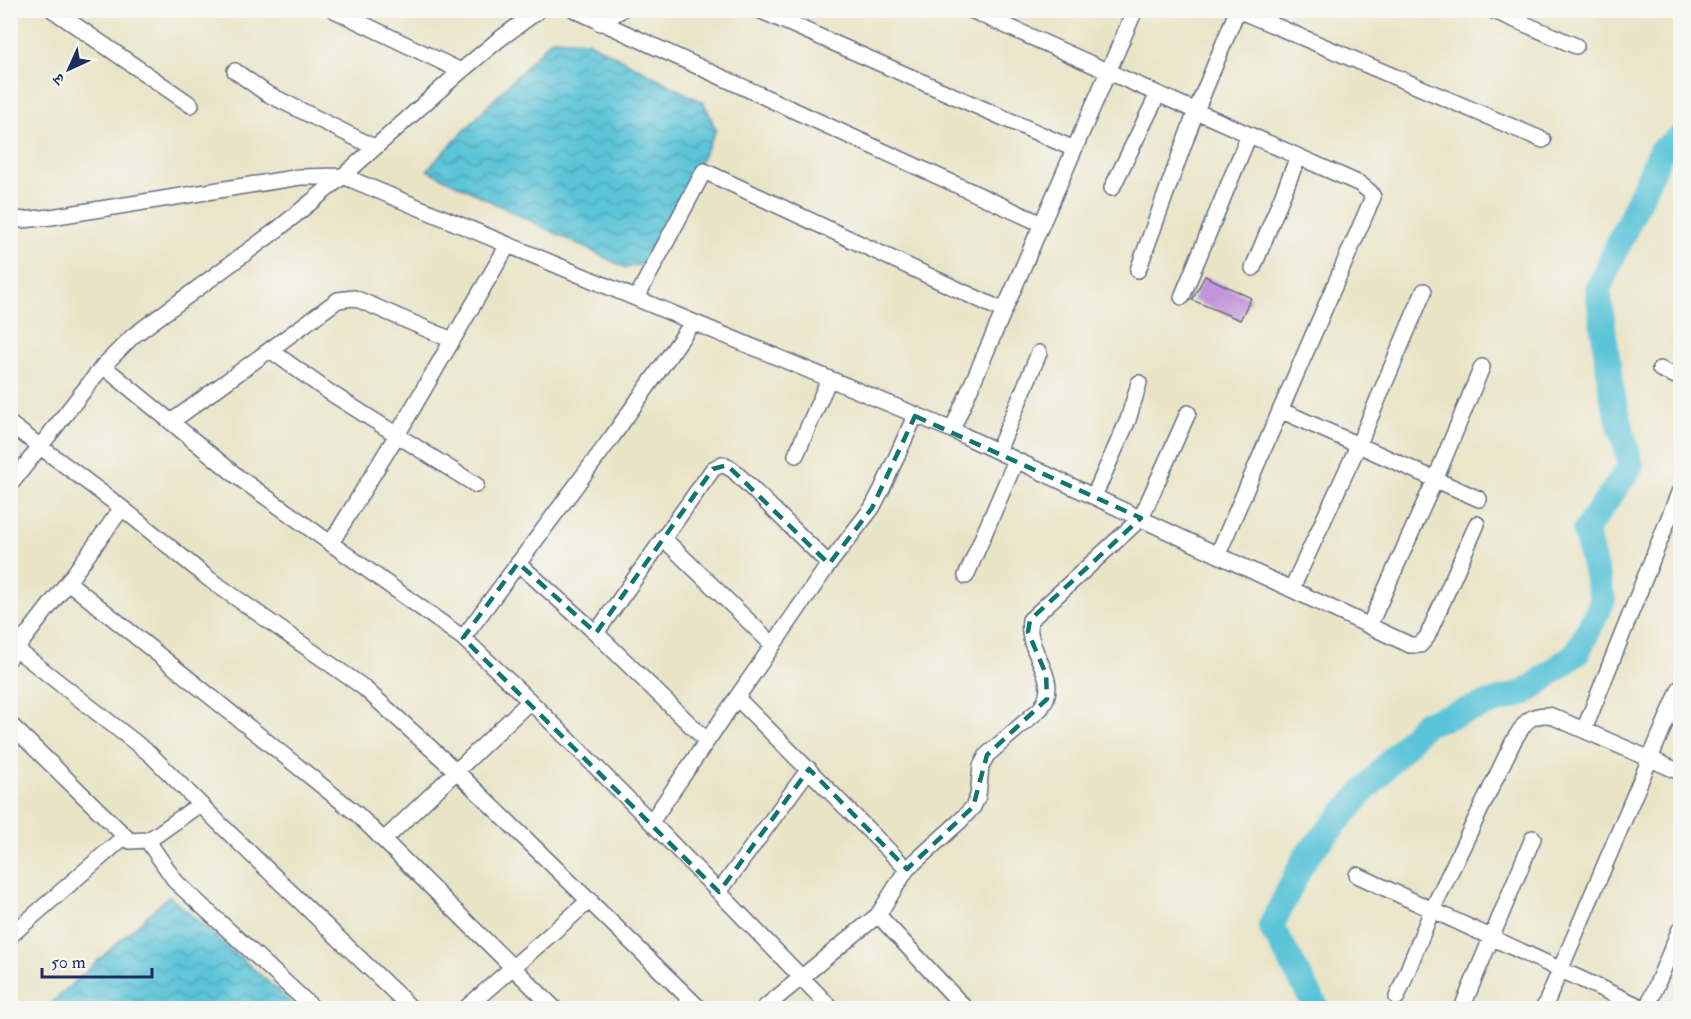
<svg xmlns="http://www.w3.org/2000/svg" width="1691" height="1019" font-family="'IM FELL Double Pica','Noto Serif Devanagari',serif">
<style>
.water{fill:url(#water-waves);stroke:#3b7a9b;stroke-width:1.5}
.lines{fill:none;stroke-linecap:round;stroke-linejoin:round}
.river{stroke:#5bc4d8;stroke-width:26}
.building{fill:#c394d9}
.street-casing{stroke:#636e83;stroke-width:18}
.street{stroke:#fff;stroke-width:15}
.marked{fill:none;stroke:#0f766e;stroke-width:4.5;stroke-dasharray:12 8;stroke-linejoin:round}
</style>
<defs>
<pattern id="water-waves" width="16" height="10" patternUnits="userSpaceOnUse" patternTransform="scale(1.5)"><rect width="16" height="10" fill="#5bc4d8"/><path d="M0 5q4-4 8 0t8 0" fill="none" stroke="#4aa0b2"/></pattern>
</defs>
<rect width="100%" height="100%" fill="#f6f6f2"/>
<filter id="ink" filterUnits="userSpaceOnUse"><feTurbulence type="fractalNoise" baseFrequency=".0167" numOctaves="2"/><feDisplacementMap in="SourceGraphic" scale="12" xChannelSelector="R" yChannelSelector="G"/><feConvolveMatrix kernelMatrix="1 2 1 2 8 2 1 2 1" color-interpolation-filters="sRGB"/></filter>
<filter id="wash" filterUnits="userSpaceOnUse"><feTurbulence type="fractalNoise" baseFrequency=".008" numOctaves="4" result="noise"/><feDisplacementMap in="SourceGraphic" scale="24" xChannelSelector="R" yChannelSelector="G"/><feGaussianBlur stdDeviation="1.35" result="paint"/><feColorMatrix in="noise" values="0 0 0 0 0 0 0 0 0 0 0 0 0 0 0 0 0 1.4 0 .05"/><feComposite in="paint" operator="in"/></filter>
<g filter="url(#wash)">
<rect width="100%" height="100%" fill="#eae4c7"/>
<path class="water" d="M552 39 587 41 704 103 716 130 648 263 626 268 427 170Z
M169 896 298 1008H46Z"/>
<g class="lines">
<path class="river" d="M1317 1008 1271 926 1306 856 1424 724 1526 692 1577 653 1603 600 1585 531 1631 466 1612 394 1598 289 1661 151 1680 138"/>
</g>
<g id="blocks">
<path class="building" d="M1205 276 1251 298 1240 320 1192 300Z"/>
</g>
</g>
<g filter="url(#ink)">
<use href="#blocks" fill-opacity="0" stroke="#636e83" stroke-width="1.5"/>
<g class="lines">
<defs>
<path id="street" d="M53 10 191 105
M334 10 461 71
M575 10 1042 224
M759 10 1074 149
M971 10 1196 111 1237 11
M1238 10 1543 140
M1492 10 1576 46
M600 23 621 10
M235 71 266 93 374 147
M1112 188 1158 94
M10 217 22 220 51 217 300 177 343 176 952 430 1135 10
M1253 268 1298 157
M1138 270 1196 111 1360 184 1370 192 1373 197 1218 554
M637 297 704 171 1004 311
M1182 297 1249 135
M270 350 326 390 476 485
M103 366 238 477 463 638 530 701 651 822 831 1008
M1660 369 1680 378
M1280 410 1479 499
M171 422 338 300 354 298 364 302 452 340
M10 424 122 508 209 579 363 687 456 771 699 1008
M952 430 1410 645H1420L1427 637 1477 524
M998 451 1039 353
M796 455 829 379
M10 485 103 366 133 336 278 229 343 176 461 71 497 41 539 10
M1094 496 1128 420 1139 383
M663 538 773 645
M331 543 397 435 508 245
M518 563 596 633 707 741
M966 576 1016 460
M68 582 357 814 554 1008
M1292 588 1358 446 1424 291
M1370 624 1435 480 1482 367
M596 633 713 469 722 464 733 470 829 564
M463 638 612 437 693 322
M16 649 150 754 223 827 411 1008
M10 657 68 582 122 508
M738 699 907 869
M10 724 130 841 147 840 155 836 200 804
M1584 730 1680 490
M651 822 829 564 872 508 882 489 915 416
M147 840 176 882 313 1008
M384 840 530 701
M1357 875 1643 1008
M719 892 809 769
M878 915 965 1008
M10 936 124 837
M1397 997 1432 910 1514 740C1524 724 1528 714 1549 715L1680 772
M466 1008 590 900
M764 1008 878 915 907 869 960 821 973 807 978 796 981 766 987 755 1041 708C1063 677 1025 655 1030 620L1141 518 1188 413
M1462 1008 1533 838
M1544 1008 1680 688
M1647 1008 1680 929"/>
</defs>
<use href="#street" class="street-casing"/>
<use href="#street" class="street"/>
</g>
</g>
<path class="marked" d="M915 416 1141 518 1030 620 1028 632 1046 674 1047 699 987 755 973 807 907 869 809 769 719 892 463 638 518 563 596 633 713 469 727 465 829 564 872 508Z"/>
<rect width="1691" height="1019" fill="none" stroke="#f6f6f2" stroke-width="36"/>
<g transform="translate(69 69) rotate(225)" stroke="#f6f6f2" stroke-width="4.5" paint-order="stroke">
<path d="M0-4.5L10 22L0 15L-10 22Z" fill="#1b2f5e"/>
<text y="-9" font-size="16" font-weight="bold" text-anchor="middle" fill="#1b2f5e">उ</text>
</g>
<path d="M42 968v9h110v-9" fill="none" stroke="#1b2f5e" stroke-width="3"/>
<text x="51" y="968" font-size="18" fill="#1b2f5e" stroke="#f6f6f2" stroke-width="4.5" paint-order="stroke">50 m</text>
</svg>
